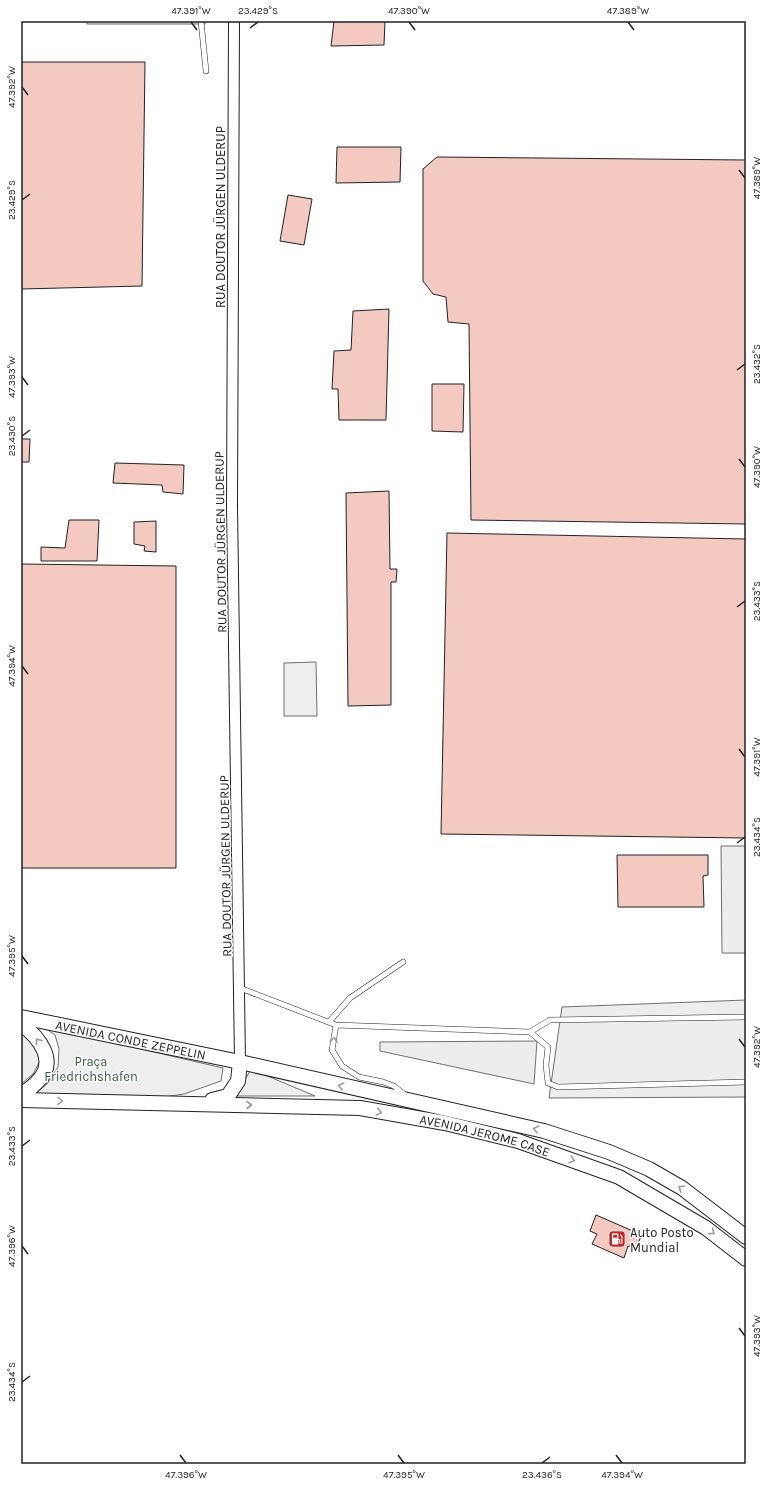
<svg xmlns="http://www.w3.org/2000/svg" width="767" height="1485" font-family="Karla,sans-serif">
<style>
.green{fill:#eee;stroke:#6f6f6f}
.parking{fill:#ededed;stroke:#6f6f6f}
.building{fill:#f3c9c0;stroke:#222}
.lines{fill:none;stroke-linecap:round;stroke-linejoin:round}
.lane-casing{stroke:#222;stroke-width:6}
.street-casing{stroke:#222;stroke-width:12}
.secondary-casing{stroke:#222;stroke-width:16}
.lane{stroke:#fff;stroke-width:5}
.street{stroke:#fff;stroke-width:10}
.secondary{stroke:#fff;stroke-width:14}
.oneway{stroke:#9c9c9c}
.ticks{fill:none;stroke:#222;stroke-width:1.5}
.labels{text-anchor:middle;stroke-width:3;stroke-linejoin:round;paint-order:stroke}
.street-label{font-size:13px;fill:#222;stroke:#fff}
.park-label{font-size:13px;fill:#2f5e38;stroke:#fff}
.poi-label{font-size:13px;fill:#222;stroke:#fff;text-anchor:start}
.neatline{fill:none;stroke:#222;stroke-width:1.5}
.ticks-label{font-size:10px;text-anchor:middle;fill:#222}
</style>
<rect width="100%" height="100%" fill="#fff"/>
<path class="green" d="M316 662 317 716H284V663Z
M42 1026 223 1068 221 1081 184 1094 124 1103 34 1094 47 1084 58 1067 59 1049 55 1035Z
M21 1027 33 1037 41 1059 33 1074 21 1084Z
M251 1069 315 1096H236Z"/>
<path class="parking" d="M87 21H205V24H87Z
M721 846H746V953H722Z
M746 1000V1097L549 1098 562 1007Z
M537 1041 534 1084 380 1051V1042Z"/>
<path class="building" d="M334 21H385L384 45 331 46Z
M21 62H145L142 286 21 289Z
M337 147H401L400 182 336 183Z
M437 157 746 160V524L471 520 469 324 448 322 446 297 433 294 423 281V169Z
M288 195 312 199 304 245 280 241Z
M389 309 386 420H339L338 389H332L334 351 351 350 353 311Z
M432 384H464L463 432 432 431Z
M21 439H30L29 462H21Z
M115 463 184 465 183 494 163 492 162 485 113 483Z
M389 491 390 569H397L396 582H391V705L348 706 346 493Z
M69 520H99L97 561H41V547L65 548Z
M156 521V552L144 551 145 546 134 544V522Z
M447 533 746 539V838L441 834Z
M21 564 176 566V868H21Z
M617 855H708V875L703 876 704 907H618Z
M596 1215 642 1235 635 1249 628 1246 624 1258 592 1244 597 1234 590 1231Z"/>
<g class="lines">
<defs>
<path id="lane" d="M201 21 206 71
M240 988 336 1025 530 1032 550 1020 746 1017
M329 1022 350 998 403 962
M336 1025 332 1050 342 1066 359 1077 383 1082 394 1086 405 1095
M530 1032 548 1047 546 1065 548 1083 558 1087 746 1082"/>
<path id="street" d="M234 21 232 506 240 1062"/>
<g id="secondary">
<path id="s1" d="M21 1017 240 1062 544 1131 609 1152 649 1169 682 1188 746 1237"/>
<path d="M21 1024C39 1037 58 1061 38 1081 33 1086 29 1091 21 1093"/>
<path id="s2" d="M21 1100 360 1108 445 1123 518 1141 619 1177 706 1228 746 1259"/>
<path d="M212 1100 228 1096 238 1081 240 1062"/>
</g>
</defs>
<use href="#lane" class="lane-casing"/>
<use href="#street" class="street-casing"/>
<use href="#secondary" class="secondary-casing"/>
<use href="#lane" class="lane"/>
<use href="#street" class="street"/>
<use href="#secondary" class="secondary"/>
</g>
<defs><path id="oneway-chevron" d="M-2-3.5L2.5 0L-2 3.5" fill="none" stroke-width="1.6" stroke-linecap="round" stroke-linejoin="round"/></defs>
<g class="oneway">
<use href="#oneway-chevron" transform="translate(334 1040) rotate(-81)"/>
<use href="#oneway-chevron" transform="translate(38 1041) rotate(-128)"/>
<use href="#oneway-chevron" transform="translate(341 1086) rotate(-167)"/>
<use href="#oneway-chevron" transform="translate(60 1101) rotate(2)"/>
<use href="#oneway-chevron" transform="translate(249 1105)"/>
<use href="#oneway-chevron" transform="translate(379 1112) rotate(10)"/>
<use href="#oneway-chevron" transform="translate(536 1129) rotate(-166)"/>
<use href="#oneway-chevron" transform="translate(572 1160) rotate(19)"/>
<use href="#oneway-chevron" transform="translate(681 1188) rotate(-146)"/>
<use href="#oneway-chevron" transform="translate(712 1232) rotate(37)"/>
</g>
<path class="ticks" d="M191 22 197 30M409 22 415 30M628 22 634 30M250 28 258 22M22 87 28 95M739 170 745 178M22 200 30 194M737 370 745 364M22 377 28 385M22 436 30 430M739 459 745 467M737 607 745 601M22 666 28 674M739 749 745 757M737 843 745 837M22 956 28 964M739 1039 745 1047M22 1146 30 1140M22 1246 28 1254M739 1328 745 1336M22 1382 30 1376M180 1455 186 1463M398 1455 404 1463M616 1455 622 1463M542 1463 550 1457"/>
<defs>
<symbol id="fuel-square" viewBox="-11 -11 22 22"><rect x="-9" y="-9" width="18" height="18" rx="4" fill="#c62828" stroke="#fff"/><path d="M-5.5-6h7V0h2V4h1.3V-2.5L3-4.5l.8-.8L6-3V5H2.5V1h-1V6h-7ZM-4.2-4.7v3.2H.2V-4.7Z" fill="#fff"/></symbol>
</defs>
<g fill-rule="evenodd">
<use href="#fuel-square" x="607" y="1229" width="20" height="20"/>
</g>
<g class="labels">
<g class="street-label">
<text transform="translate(220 217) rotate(-90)" y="5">RUA DOUTOR JÜRGEN ULDERUP</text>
<text transform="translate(220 542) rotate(-91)" y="5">RUA DOUTOR JÜRGEN ULDERUP</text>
<text transform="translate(225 866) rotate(-91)" y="5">RUA DOUTOR JÜRGEN ULDERUP</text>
<text dy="5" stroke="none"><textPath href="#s1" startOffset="112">AVENIDA CONDE ZEPPELIN</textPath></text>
<text dy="5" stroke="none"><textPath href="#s2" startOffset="467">AVENIDA JEROME CASE</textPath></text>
</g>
<g class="park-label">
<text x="91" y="1066">Praça<tspan x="91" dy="15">Friedrichshafen</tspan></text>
</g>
<g class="poi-label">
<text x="630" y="1237">Auto Posto<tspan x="630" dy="15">Mundial</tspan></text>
</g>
</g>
<rect width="767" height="1485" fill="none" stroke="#ffffff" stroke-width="44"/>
<rect x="22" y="22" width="723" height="1441" class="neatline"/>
<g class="ticks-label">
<text x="191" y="14">47.391°W</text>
<text x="258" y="14">23.429°S</text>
<text x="409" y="14">47.390°W</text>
<text x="628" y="14">47.389°W</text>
<text transform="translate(11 87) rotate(-90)" y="4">47.392°W</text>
<text transform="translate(756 178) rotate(-90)" y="4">47.389°W</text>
<text transform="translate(11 200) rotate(-90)" y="4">23.429°S</text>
<text transform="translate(756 364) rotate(-90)" y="4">23.432°S</text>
<text transform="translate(11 377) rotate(-90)" y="4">47.393°W</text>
<text transform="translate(11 436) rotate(-90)" y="4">23.430°S</text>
<text transform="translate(756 467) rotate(-90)" y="4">47.390°W</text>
<text transform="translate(756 601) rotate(-90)" y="4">23.433°S</text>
<text transform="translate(11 666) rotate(-90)" y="4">47.394°W</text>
<text transform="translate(756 757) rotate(-90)" y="4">47.391°W</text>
<text transform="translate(756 837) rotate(-90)" y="4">23.434°S</text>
<text transform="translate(11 956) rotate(-90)" y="4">47.395°W</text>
<text transform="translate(756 1047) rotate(-90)" y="4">47.392°W</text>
<text transform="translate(11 1146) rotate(-90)" y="4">23.433°S</text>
<text transform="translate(11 1246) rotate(-90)" y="4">47.396°W</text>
<text transform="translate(756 1336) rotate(-90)" y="4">47.393°W</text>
<text transform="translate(11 1382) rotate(-90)" y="4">23.434°S</text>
<text x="186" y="1478">47.396°W</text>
<text x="404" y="1478">47.395°W</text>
<text x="542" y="1478">23.436°S</text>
<text x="622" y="1478">47.394°W</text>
</g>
</svg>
